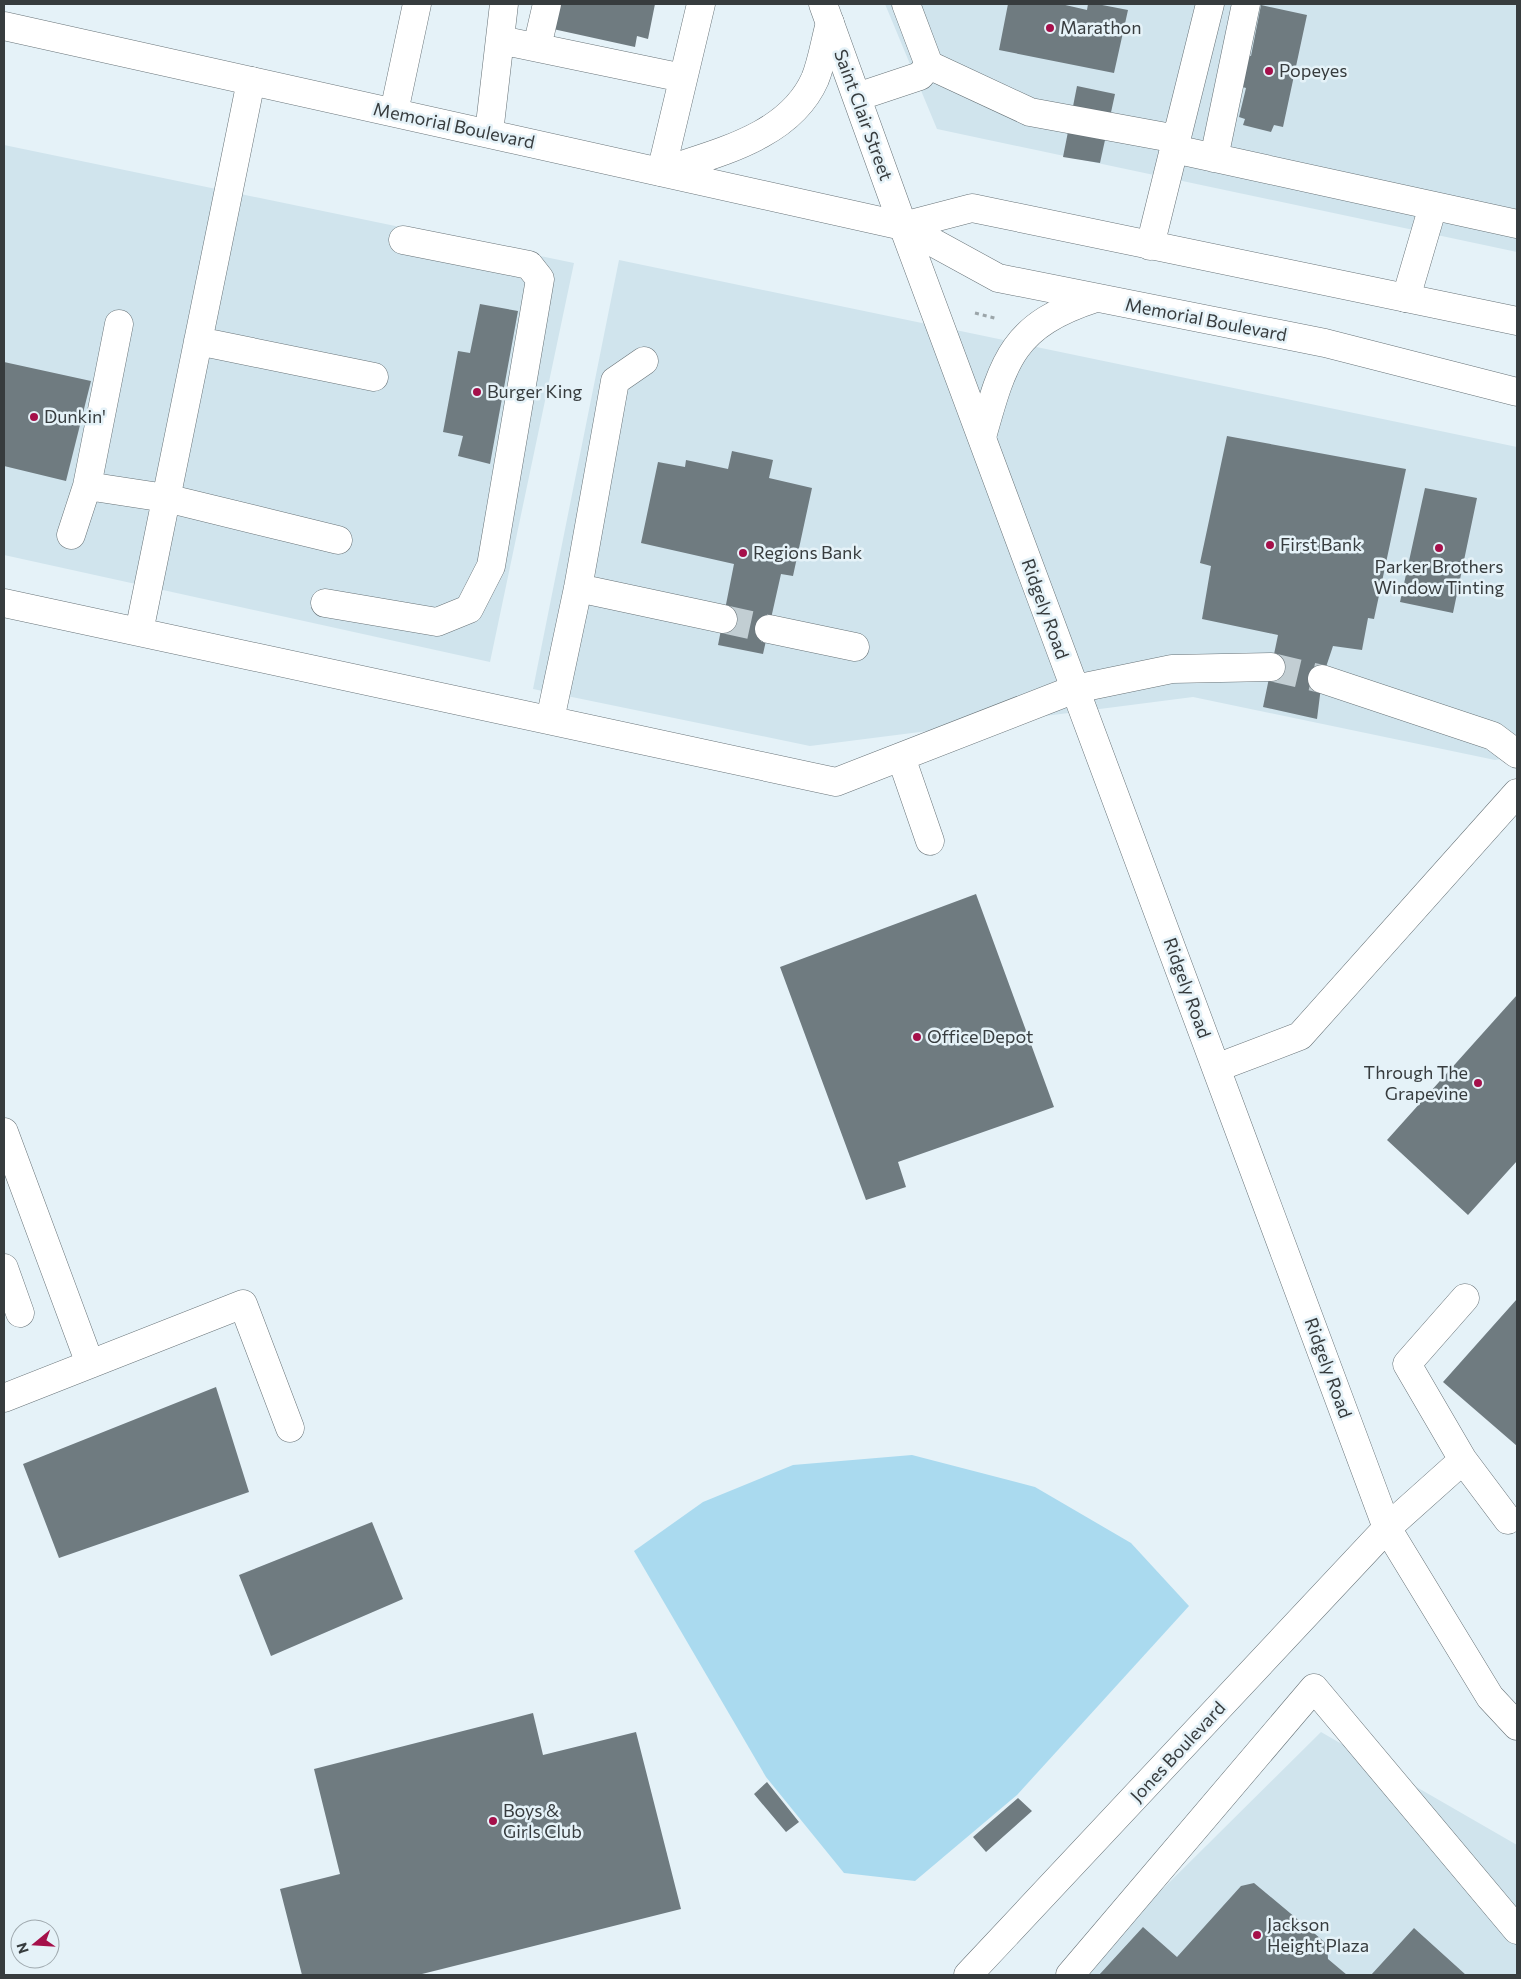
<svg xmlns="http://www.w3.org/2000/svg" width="1521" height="1979" font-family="Commissioner,sans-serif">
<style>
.built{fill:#d0e4ed}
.green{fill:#aadaef}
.building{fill:#6f7b80}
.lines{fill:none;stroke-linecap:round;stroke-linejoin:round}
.minor-tunnel{stroke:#c2ced3;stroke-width:28;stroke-dasharray:28 14;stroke-linecap:butt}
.minor-casing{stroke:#687378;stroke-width:29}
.major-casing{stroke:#687378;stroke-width:29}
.path{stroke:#9ba5a9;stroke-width:3;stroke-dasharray:4 4;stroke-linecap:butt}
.minor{stroke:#fff;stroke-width:28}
.major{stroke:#fff;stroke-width:28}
.poi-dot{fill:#a5104a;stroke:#e5f2f8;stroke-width:2}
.labels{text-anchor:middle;stroke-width:5;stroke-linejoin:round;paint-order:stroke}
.poi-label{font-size:18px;fill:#373c3e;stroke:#e5f2f8;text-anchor:start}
.street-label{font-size:18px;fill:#373c3e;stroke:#e5f2f8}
</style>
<rect width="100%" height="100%" fill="#e5f2f8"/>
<path class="built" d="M885 4H1517V252L937 129Z
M4 145 574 263 490 662 4 555Z
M619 260 1517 447V756L1495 760 1193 697 810 746 533 689Z
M1321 1732 1517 1845V1975H1076Z"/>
<path class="green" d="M912 1455 1035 1487 1131 1543 1189 1606 1017 1795 915 1881 844 1873 766 1777 634 1551 703 1502 793 1465Z"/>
<path class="building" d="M558 4H655L648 39 637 36 635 47 553 29Z
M1008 4H1061L1087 10 1088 4H1097L1128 10 1114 73 999 50Z
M1261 5 1307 15 1283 127 1274 125 1271 132 1243 125 1245 119 1239 117 1246 88 1239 86 1246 55 1251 56Z
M1077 86 1115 94 1100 163 1063 157Z
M480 304 518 311 490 464 458 456 463 436 443 432 458 351 470 353Z
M4 362 91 381 66 481 4 466Z
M1227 436 1406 469 1374 619 1368 618 1362 650 1333 646 1322 679 1317 719 1263 707 1278 635 1202 619 1211 566 1200 563Z
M732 451 773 460 769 478 812 488 793 576 781 574 763 654 718 645 734 564 641 543 658 462 685 467 686 460 728 469Z
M1425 488 1477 498 1453 613 1400 602Z
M976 894 1054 1107 898 1162 906 1187 866 1200 780 967Z
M1517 995V1161L1468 1215 1387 1140Z
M1517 1299V1446L1443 1382Z
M216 1387 249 1492 59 1558 23 1464Z
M372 1522 403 1599 271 1656 239 1575Z
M533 1713 543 1755 636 1732 681 1909 418 1975H302L280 1889 340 1874 314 1769Z
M767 1782 799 1822 786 1832 754 1794Z
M1018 1798 1032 1811 986 1852 973 1837Z
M1254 1883 1327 1944 1328 1959 1347 1975H1099L1143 1927 1177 1957 1241 1886Z
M1414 1928 1466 1975H1371Z"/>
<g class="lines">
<path class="minor-tunnel" d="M723 619 769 629
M1271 667 1322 679"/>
<defs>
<path id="minor" d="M823 4 903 226 1387 1528 1490 1697 1517 1726
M1210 4 1174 149 1517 224
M500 40 683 78
M537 47 547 4
M929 65 1030 112 1177 139
M857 97 920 76 929 65 906 4
M394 112 417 4
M489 133 504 4
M1214 158 1246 4
M661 172 701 4
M1150 246 1174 149
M1406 298 1433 206
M119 324 87 486 166 498 338 540
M198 341 374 377
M71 535 87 486
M578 588 723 619
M4 603 836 782 1075 689 1172 669 1271 667
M325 603 437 622 469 609 491 566 540 279 529 265 403 240
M769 629 855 647
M139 632 251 81
M1322 679 1493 736 1517 754
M550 720 578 588 615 381 644 361
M901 757 930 841
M1216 1068 1300 1036 1517 793
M4 1132 90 1364
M4 1268 20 1313
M4 1398 243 1304 290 1428
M1463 1460 1407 1364 1465 1298
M968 1975 1387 1528 1463 1460 1508 1520
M1070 1975 1314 1688 1517 1930"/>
<path id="major" d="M4 26 903 226 998 278 1325 343 1517 392
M661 172C715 153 789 138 815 79 822 62 825 41 830 23
M903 226 972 208 1517 321
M982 437C1004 358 1013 325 1096 298"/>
</defs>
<use href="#minor" class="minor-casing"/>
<use href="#major" class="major-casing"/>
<path class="path" d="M975 313 998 319"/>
<use href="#minor" class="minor"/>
<use href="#major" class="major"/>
</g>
<g class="poi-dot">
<circle cx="1050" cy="28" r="5"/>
<circle cx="1269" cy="71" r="5"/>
<circle cx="477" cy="392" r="5"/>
<circle cx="34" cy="417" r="5"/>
<circle cx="1270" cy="545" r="5"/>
<circle cx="1439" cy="548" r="5"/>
<circle cx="743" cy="553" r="5"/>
<circle cx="917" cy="1037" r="5"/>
<circle cx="1478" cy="1083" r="5"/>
<circle cx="493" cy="1821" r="5"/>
<circle cx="1257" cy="1935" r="5"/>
</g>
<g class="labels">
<g class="poi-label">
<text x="1060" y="34">Marathon</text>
<text x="1279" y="77">Popeyes</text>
<text x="487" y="398">Burger King</text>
<text x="44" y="423">Dunkin'</text>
<text x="1280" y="551">First Bank</text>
<text x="753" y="559">Regions Bank</text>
<text x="1439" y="573" text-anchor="middle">Parker Brothers<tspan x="1439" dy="21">Window Tinting</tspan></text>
<text x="927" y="1043">Office Depot</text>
<text x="1468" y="1079" text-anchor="end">Through The<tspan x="1468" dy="21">Grapevine</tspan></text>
<text x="503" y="1817">Boys &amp;<tspan x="503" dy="21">Girls Club</tspan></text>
<text x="1267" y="1931">Jackson<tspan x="1267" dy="21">Height Plaza</tspan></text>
</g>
<g class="street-label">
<text transform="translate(863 115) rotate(70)" y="6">Saint Clair Street</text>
<text transform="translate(454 126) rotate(12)" y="6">Memorial Boulevard</text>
<text transform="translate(1206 320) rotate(11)" y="6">Memorial Boulevard</text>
<text transform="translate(1045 609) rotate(70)" y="6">Ridgely Road</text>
<text transform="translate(1187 988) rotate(70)" y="6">Ridgely Road</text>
<text transform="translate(1328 1368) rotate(70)" y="6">Ridgely Road</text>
<text transform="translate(1178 1752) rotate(-47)" y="6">Jones Boulevard</text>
</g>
</g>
<rect width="1521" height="1979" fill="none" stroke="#373c3e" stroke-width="10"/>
<g transform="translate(35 1944) rotate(252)"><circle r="24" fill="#e5f2f8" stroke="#9fa9ae"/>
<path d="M0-4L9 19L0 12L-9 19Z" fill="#a5104a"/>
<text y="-8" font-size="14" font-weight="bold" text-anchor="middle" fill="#373c3e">N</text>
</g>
</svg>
